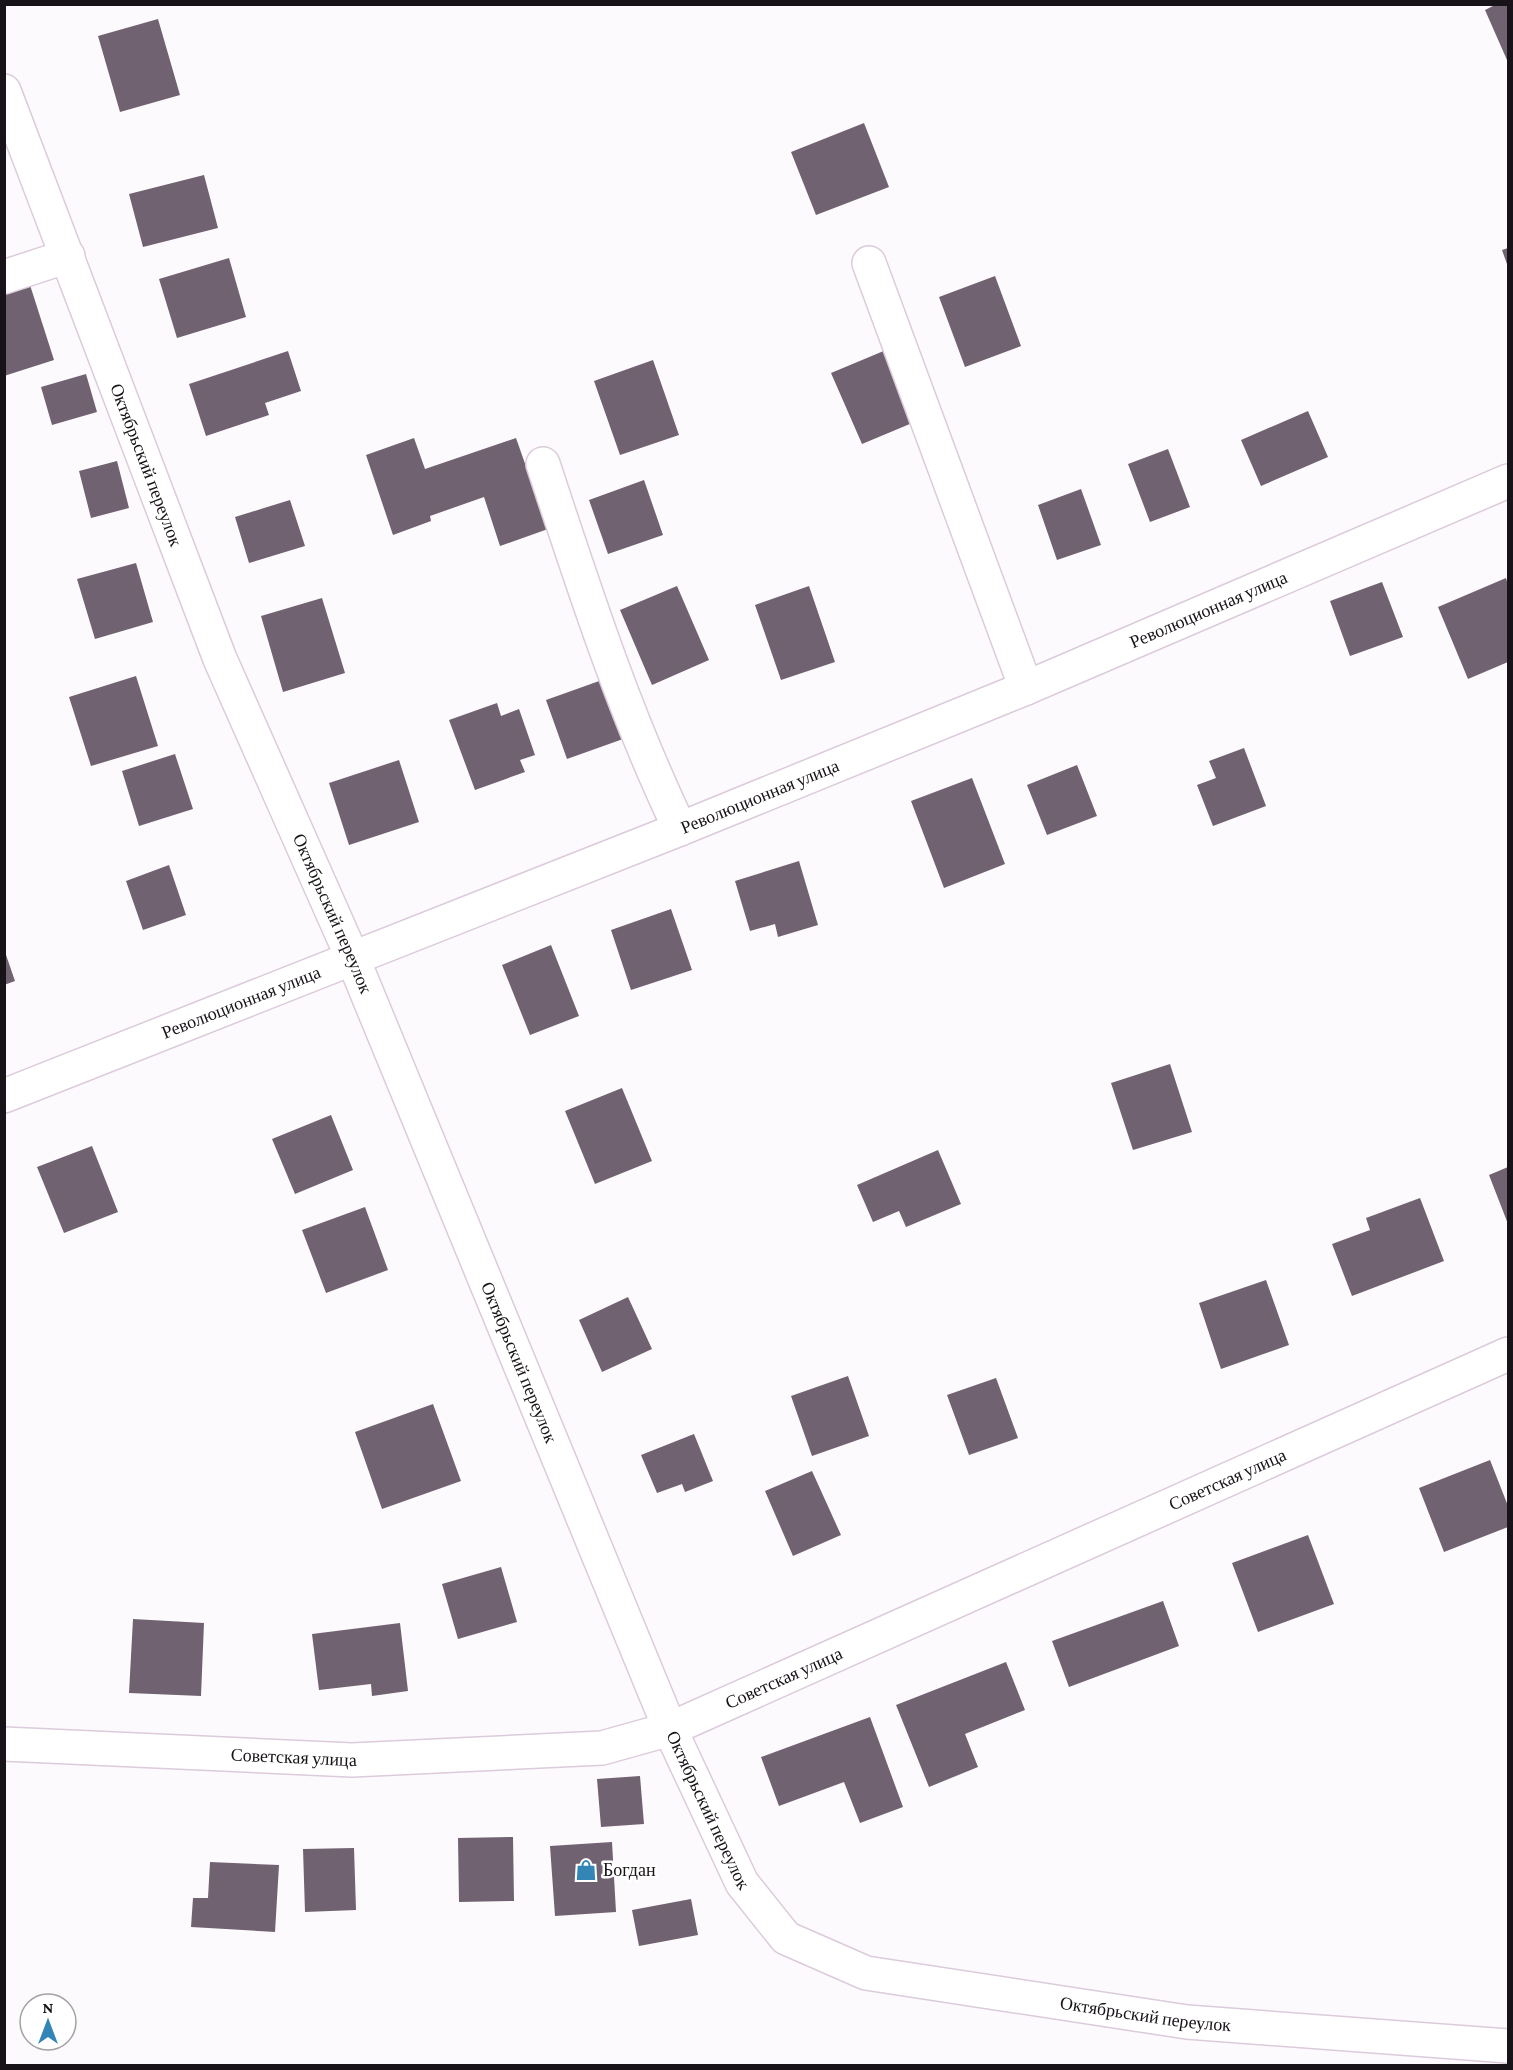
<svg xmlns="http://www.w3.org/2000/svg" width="1513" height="2070" font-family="'Crimson Pro',serif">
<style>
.building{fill:#706270}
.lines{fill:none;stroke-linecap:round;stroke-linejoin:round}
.minor-casing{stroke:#dbcbdb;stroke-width:36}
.minor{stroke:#fff;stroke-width:33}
.labels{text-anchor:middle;stroke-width:5;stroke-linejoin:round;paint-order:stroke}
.street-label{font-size:18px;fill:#181318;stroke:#fff}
.poi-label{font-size:18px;fill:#181318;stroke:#fff;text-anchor:start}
</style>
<rect width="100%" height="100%" fill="#fdfafd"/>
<path class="building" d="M1497 4H1508V60H1507L1485 10Z
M158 19 180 95 120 112 98 36Z
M864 123 889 187 816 215 791 152Z
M204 175 218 228 143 247 129 194Z
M1508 248V267L1502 250Z
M229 258 246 317 177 338 159 279Z
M995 276 1021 346 965 367 939 297Z
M30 285 54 360 4 376V293Z
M886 350 917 421 862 444 831 373Z
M288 351 301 391 265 403 269 415 206 436 189 384Z
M653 360 679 435 620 455 594 381Z
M86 374 97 412 52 425 41 387Z
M1308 411 1328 457 1261 486 1241 440Z
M414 438 425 469 516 438 548 529 500 546 484 497 430 516 431 521 393 535 366 455Z
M1168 449 1190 507 1150 522 1128 464Z
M117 461 129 508 91 518 79 471Z
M644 480 663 535 608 554 589 500Z
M1081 489 1101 545 1057 560 1038 505Z
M290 500 305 546 249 563 235 517Z
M136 563 153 622 95 639 77 579Z
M1506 578 1508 585V662L1468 679 1438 607Z
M1382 582 1403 637 1350 656 1330 601Z
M677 586 709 660 652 685 620 610Z
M809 586 835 662 781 680 755 605Z
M322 598 345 673 283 692 261 616Z
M136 676 158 746 91 766 69 697Z
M602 680 623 739 567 759 546 700Z
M497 703 501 716 519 709 535 755 520 760 525 772 475 790 449 720Z
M1244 748 1266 806 1213 826 1197 785 1216 778 1209 761Z
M175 754 193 809 139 826 122 771Z
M399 760 419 822 349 845 329 783Z
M1077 765 1097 816 1047 835 1027 785Z
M972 778 1005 864 944 888 911 801Z
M799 861 818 925 778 937 775 924 750 931 735 881Z
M169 865 186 915 143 930 126 881Z
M671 909 692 970 631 990 611 930Z
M551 945 579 1016 530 1035 502 965Z
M5 952 15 981 4 985V953Z
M1170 1064 1192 1132 1133 1150 1111 1083Z
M622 1088 652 1161 595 1184 565 1111Z
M331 1115 353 1170 295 1194 272 1139Z
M92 1146 118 1212 64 1233 37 1167Z
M938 1150 961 1204 906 1227 899 1211 873 1222 857 1185Z
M1508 1167V1224L1489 1175Z
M1420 1198 1444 1261 1352 1296 1332 1244 1370 1230 1366 1218Z
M365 1207 388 1270 326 1293 302 1230Z
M1266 1280 1289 1345 1221 1369 1199 1303Z
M628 1297 652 1349 602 1372 579 1320Z
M848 1376 869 1436 812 1456 791 1396Z
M996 1378 1018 1438 969 1455 947 1395Z
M433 1404 461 1481 382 1509 355 1432Z
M694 1434 713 1481 685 1492 682 1484 657 1493 641 1455Z
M1490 1460 1508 1506V1527L1444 1552 1419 1488Z
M812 1471 841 1535 793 1556 765 1491Z
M1308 1535 1334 1604 1258 1632 1232 1563Z
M501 1567 517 1622 458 1639 442 1584Z
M1163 1601 1179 1646 1069 1687 1052 1641Z
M133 1619 204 1623 201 1696 129 1693Z
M400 1623 408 1691 372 1696 371 1684 319 1690 312 1634Z
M1006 1662 1025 1710 965 1734 978 1767 929 1787 896 1705Z
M870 1717 903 1807 860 1823 844 1782 779 1806 761 1757Z
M640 1776 644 1824 601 1827 597 1779Z
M513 1837 514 1901 459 1902 458 1838Z
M612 1842 616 1912 555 1916 550 1846Z
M354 1848 356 1910 305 1912 303 1849Z
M210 1862 279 1865 275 1932 191 1927 193 1898H208Z
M691 1899 698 1935 639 1946 632 1910Z"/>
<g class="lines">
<defs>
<g id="minor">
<path id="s1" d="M4 91 220 659 353 959 670 1729 742 1883 786 1938 866 1973 1187 2022 1508 2046"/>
<path d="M869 263 1026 688"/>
<path d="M4 277 68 256"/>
<path d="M543 464C584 588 623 710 680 829"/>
<path id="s2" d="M4 1096 680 829 1026 688 1508 481"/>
<path id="s3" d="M4 1744 352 1760 602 1748 670 1729 1508 1354"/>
</g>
</defs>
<use href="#minor" class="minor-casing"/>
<use href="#minor" class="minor"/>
</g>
<defs>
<symbol id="shop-bare" viewBox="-9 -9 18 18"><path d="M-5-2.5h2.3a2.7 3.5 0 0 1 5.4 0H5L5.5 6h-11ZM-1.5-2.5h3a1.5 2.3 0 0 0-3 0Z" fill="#3385b6" stroke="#fff" stroke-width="2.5" paint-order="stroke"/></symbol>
</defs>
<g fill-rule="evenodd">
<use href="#shop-bare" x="571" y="1855" width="30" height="30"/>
</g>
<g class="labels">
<g class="street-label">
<text dy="6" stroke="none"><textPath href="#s1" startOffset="400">Октябрьский переулок</textPath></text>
<text dy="6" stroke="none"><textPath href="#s2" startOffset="1299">Революционная улица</textPath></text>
<text dy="6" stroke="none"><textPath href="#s2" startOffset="813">Революционная улица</textPath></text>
<text dy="6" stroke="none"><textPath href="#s1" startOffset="886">Октябрьский переулок</textPath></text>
<text dy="6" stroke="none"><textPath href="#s2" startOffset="255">Революционная улица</textPath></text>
<text dy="6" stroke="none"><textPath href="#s1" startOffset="1372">Октябрьский переулок</textPath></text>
<text dy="6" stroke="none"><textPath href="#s3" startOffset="1280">Советская улица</textPath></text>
<text dy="6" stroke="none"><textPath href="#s3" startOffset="794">Советская улица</textPath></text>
<text dy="6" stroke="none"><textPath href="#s3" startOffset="290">Советская улица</textPath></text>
<text dy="6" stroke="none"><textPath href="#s1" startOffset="1858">Октябрьский переулок</textPath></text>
<text dy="6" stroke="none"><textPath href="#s1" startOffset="2379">Октябрьский переулок</textPath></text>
</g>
<g class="poi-label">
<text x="603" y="1876">Богдан</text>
</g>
</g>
<rect width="1513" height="2070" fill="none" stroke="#181318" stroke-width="12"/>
<g transform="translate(48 2022)"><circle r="28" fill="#ffffff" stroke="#a3a1a3" stroke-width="1.5"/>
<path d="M0-4.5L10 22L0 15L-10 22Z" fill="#3385b6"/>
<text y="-9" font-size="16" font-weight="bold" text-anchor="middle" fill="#181318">N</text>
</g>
</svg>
